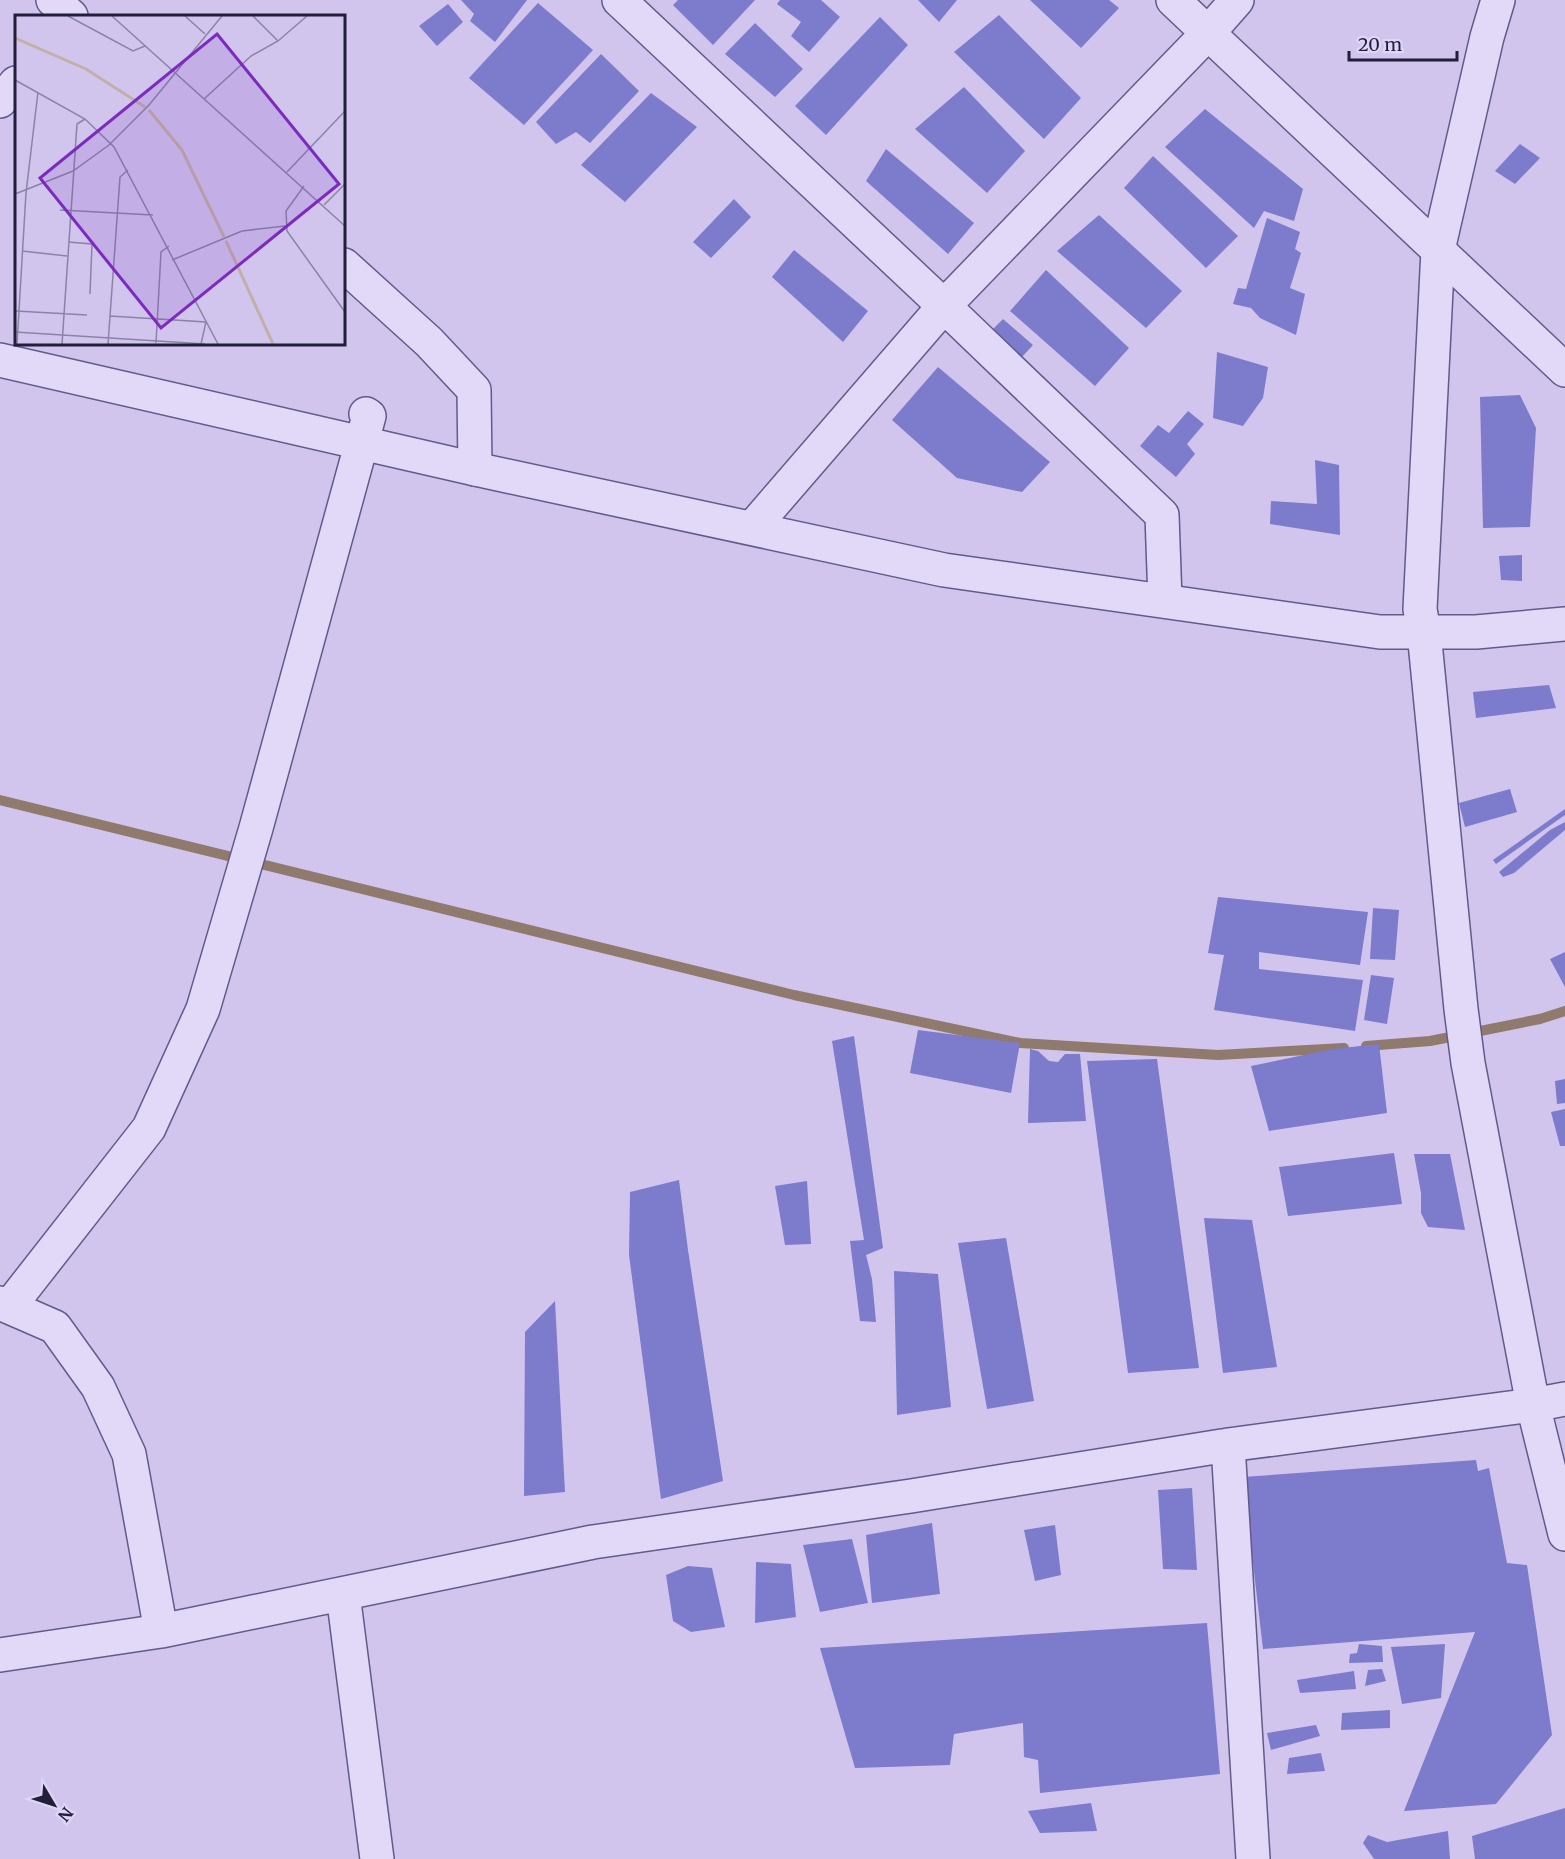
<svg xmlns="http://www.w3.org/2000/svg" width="1565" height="1859" font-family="Merriweather,serif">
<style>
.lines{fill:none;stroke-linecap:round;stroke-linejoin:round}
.stream{stroke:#90796d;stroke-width:10}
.building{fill:#7c7bcc}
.minor-casing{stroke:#615b8a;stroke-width:36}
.tertiary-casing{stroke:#615b8a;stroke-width:36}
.minor{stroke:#e2d9f9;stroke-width:33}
.tertiary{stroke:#e2d9f9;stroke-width:33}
.inset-river{fill:none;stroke:#c2afa7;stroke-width:3}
.inset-road{fill:none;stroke:#8b83a6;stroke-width:1.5}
.view{fill:#7b2cbf;fill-opacity:0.15;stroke:#7b2cbf;stroke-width:3}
.inset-edge{fill:none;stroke:#211f3a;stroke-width:3}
</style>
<rect width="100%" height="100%" fill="#d1c5ee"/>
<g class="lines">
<path class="stream" d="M0 800 794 995 1020 1043 1218 1055 1344 1048
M1366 1046 1430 1041 1540 1019 1565 1011"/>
</g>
<path class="building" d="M461 0H527L495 42 470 21 474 14Z
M678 0H755L713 45 673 5Z
M780 0H821L840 17 809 52 791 36 801 22 777 4Z
M918 0H957L939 22Z
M1030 0H1109L1119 8 1081 48Z
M538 3 593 50 524 125 469 78Z
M448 4 463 22 437 46 419 26Z
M999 15 1081 98 1044 139 954 52Z
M880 17 908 45 826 135 795 106Z
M755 23 803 69 775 97 725 54Z
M601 54 639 91 590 143 576 132 556 144 536 122Z
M964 87 1025 151 987 193 915 129Z
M651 93 697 127 625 202 581 165Z
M1205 109 1303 189 1294 221 1264 211 1254 228 1165 147Z
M1520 144 1540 158 1515 184 1495 171Z
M886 149 974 223 948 254 866 181Z
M1153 156 1238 236 1206 268 1124 188Z
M734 199 751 217 711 258 693 242Z
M1099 215 1182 291 1146 328 1057 251Z
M1267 218 1300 232 1295 249 1301 253 1290 288 1305 294 1296 335 1260 318 1251 308 1233 304 1238 288 1246 289Z
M794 250 868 311 843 342 772 277Z
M1046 270 1129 348 1095 386 1010 311Z
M1003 319 1033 345 1021 358 991 331Z
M1217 352 1268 367 1263 398 1243 426 1213 418Z
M938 367 1050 462 1022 492 957 478 892 420Z
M1520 395 1536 428 1530 527 1483 528 1480 397Z
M1188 411 1204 424 1187 444 1195 454 1176 477 1140 446 1158 425 1169 433Z
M1315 460 1339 465 1340 535 1270 524 1271 501 1317 504Z
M1522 555V581L1501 580 1499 556Z
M1549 685 1556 708 1476 718 1473 692Z
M1510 789 1517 812 1465 827 1459 803Z
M1565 809V815L1562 817 1496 864 1493 860Z
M1565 822V830L1514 873 1503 877 1499 872 1550 830Z
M1218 897 1368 912 1360 965 1259 952V969L1363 980 1355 1031 1214 1010 1224 955 1208 953Z
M1373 908 1399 910 1395 960 1370 959Z
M1565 952V987L1550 959Z
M1371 975 1394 978 1387 1024 1364 1020Z
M918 1030 1020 1043 1011 1093 910 1073Z
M854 1036 883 1248 866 1255 872 1279 876 1322 860 1321 850 1241 864 1240 832 1041Z
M1379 1044 1387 1113 1269 1131 1251 1066 1333 1049Z
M1030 1049 1038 1051 1049 1061 1058 1062 1065 1054H1080L1086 1121 1028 1123Z
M1157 1059 1199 1368 1128 1373 1087 1061Z
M1565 1079V1103L1557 1104 1555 1081Z
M1565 1109V1146H1560L1551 1112Z
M1394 1153 1402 1204 1288 1216 1279 1167Z
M1414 1154H1450L1465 1230 1428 1227 1421 1213V1193Z
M679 1180 688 1250 723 1481 661 1499 629 1255 630 1192Z
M807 1181 811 1244 785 1245 775 1186Z
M1204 1218 1252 1220 1277 1367 1223 1373Z
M1006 1238 1034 1401 987 1409 958 1243Z
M894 1271 938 1274 951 1407 897 1415Z
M555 1301 565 1492 524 1496 525 1332Z
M1476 1460 1478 1471 1489 1468 1507 1563 1527 1565 1552 1735 1496 1804 1404 1811 1475 1632 1263 1649 1243 1477Z
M1192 1488 1197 1570 1163 1569 1158 1490Z
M932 1523 940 1594 872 1603 866 1535Z
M1055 1525 1061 1575 1035 1581 1024 1530Z
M852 1539 868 1603 820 1612 803 1545Z
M756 1562 791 1564 796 1617 755 1623Z
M688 1566 712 1568 725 1627 691 1632 673 1621 666 1575Z
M1207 1623 1220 1774 1040 1793 1038 1760 1024 1757 1023 1723 954 1734 950 1765 855 1768 820 1648Z
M1359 1644 1382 1646 1383 1662 1349 1663 1350 1654 1357 1653Z
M1445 1644 1441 1698 1402 1704 1391 1647Z
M1382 1669 1386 1681 1365 1686 1368 1670Z
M1354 1671 1356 1689 1300 1693 1297 1680Z
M1390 1710V1728L1341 1730 1342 1713Z
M1316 1725 1320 1736 1271 1750 1267 1733Z
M1321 1753 1325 1771 1287 1774 1289 1758Z
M1091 1803 1097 1831 1040 1833 1028 1811Z
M1565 1808V1859H1475L1472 1836Z
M1448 1831 1450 1859H1374L1363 1843 1368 1835 1387 1842Z"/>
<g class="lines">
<defs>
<path id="minor" d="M53 0 71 16
M619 0 944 306 1162 515 1165 601
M1173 0 1565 370
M0 101 16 83
M344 265 429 342 474 390 475 469
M753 527 944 306 1208 33 1237 0
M0 1303 55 1327 98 1387 129 1454 161 1631
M9 1307 149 1128 203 1009 256 828 369 416 366 414
M1228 1445 1253 1859
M343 1594 377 1859
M0 1655 161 1631 593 1542 911 1496 1228 1445 1533 1405 1565 1399"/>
<path id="tertiary" d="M1498 0 1487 37 1438 250 1420 609 1424 632 1461 1009 1468 1063 1533 1405 1565 1534
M0 360 475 469 944 570 1380 632H1476L1565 624"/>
</defs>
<use href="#minor" class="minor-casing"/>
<use href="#tertiary" class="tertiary-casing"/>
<use href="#minor" class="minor"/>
<use href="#tertiary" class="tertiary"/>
</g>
<g transform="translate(15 15)">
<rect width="330" height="330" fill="#d1c5ee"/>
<path class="inset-river" d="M0 23 71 54 130 92M134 95 167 135 209 222M211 226 258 329"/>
<path class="inset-road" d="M53 1 118 36 130 31M97 1 330 211M170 1 190 19M238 1 263 26M0 65 70 104 99 132 203 329M189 84 236 41 263 26 292 1M272 157 330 96M289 171 271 196 272 216 330 297M0 179 58 156 94 130 134 90 207 1M309 190 330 169M45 195 138 200M53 227 77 229 75 279M7 236 52 241M157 245 227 216 270 211M1 296 72 300M95 301 191 307 186 329M0 317 190 329M141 328 146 237 154 231M2 329 11 178 23 77M47 329 62 109 70 104M93 329 105 162 113 155"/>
<path class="view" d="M202 19 324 169 146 313 25 163Z"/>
<rect width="330" height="330" class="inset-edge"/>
</g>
<g transform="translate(54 1805) rotate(129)" stroke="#dfd5f6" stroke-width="4.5" paint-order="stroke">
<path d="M0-4.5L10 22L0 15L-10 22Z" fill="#211f3a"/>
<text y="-9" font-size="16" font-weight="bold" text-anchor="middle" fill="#211f3a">N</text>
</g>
<path d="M1349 51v9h108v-9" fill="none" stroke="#211f3a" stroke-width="3"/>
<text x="1358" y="51" font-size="18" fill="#211f3a" stroke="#dfd5f6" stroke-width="4.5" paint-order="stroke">20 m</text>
</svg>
